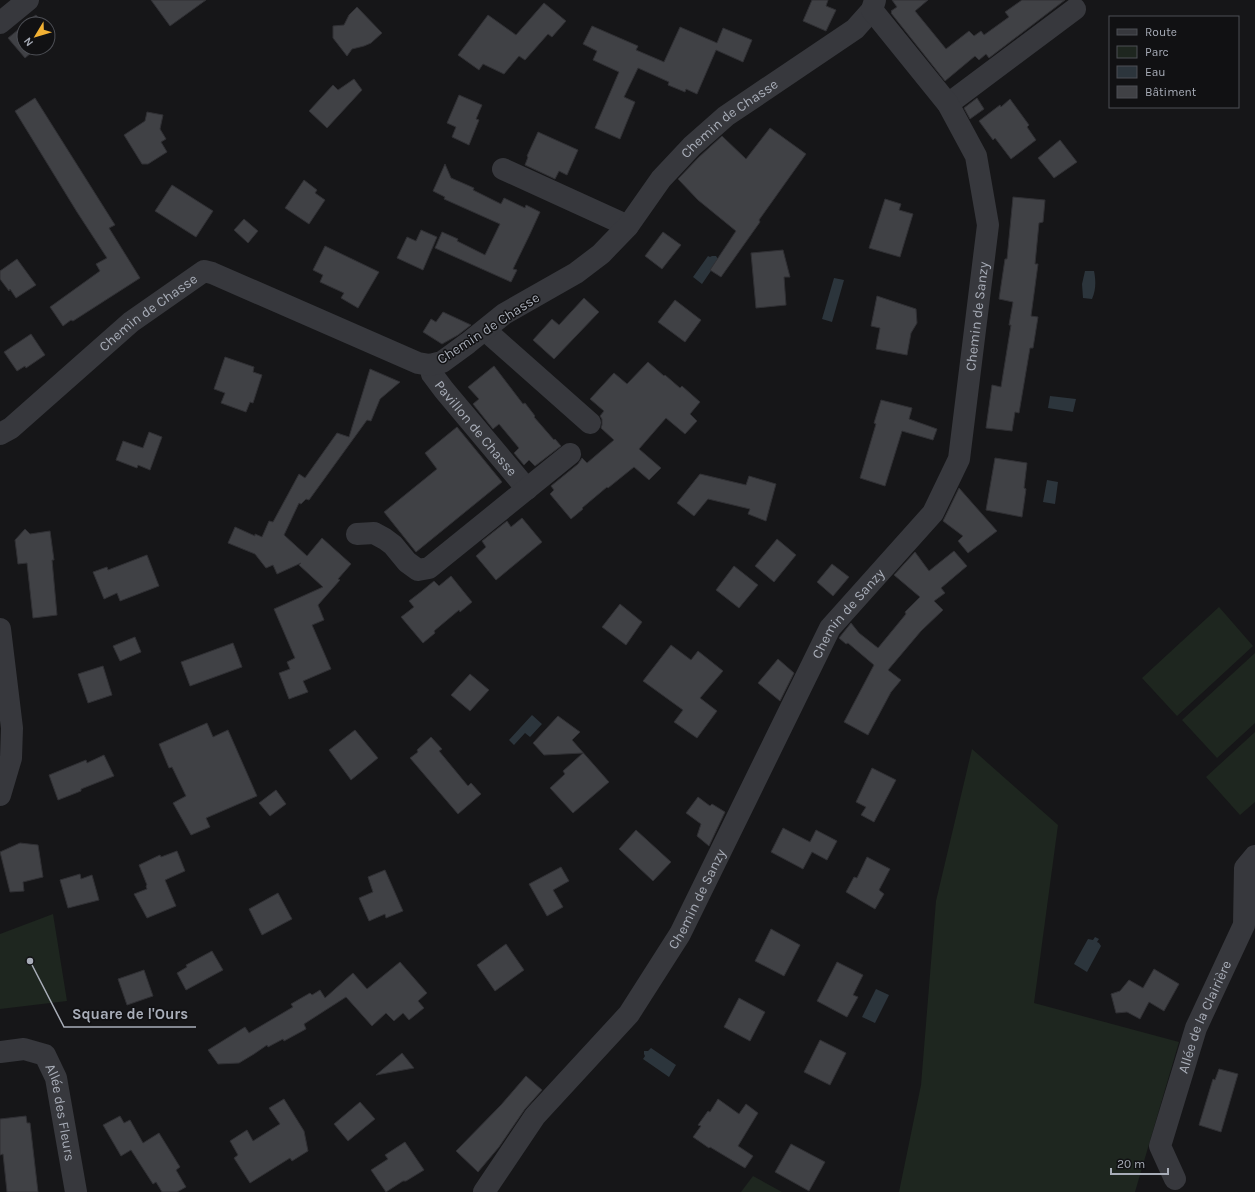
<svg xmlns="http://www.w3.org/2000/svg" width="1255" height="1192" font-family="Karla,sans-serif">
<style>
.green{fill:#1e261f}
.water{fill:#2c353c}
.building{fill:#404145;stroke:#303034}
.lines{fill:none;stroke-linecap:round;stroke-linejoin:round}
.minor{stroke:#37383d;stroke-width:22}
.labels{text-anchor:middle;stroke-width:3;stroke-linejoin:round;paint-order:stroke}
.street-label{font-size:14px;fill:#a8adb8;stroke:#111113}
.leader{fill:none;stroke:#a8adb8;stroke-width:1.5}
.callout-dot{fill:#a8adb8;stroke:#111113;stroke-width:1.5}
.callout-label{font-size:15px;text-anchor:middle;font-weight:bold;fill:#a8adb8;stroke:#111113;stroke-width:3;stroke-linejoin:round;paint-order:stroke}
</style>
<rect width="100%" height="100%" fill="#161618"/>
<path class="green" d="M1219 607 1253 646 1177 716 1142 678Z
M1255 653V723L1217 758 1182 720Z
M1255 732V802L1240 815 1206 777Z
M972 749 1058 825 1034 1003 1179 1042 1135 1192H899L921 1085 936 901Z
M53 914 67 1001 0 1009V934Z
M753 1176 782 1192H741Z"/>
<path class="water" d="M708 256 710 257 712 256H716L718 259 717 262 702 284 693 277Z
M1085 271H1094C1096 281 1096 290 1092 299L1083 298 1082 284Z
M834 278 844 280 832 322 822 319Z
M1050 396 1076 399 1073 412 1048 408Z
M1047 480 1058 482 1055 504 1043 502Z
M532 715 542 724 530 737 525 733 514 745 509 740Z
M1095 937 1099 939 1097 942 1099 943 1101 946 1087 972 1074 964 1088 939 1093 940Z
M876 989 889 995 875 1023 862 1017Z
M651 1048 676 1065 669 1077 643 1059 645 1056 644 1054V1051H648Z"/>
<path class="building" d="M151 0H206L170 26Z
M812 0H828L826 6 836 10 826 31 803 21Z
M892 0H928L915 11 946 49 969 31 974 36 981 31 984 35 1009 17 1005 12 1022 0H1065L989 58 986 54 979 60 975 56 945 81 891 13 892 12 891 11 897 7Z
M544 3 566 21 552 37 548 34 525 60 519 56 504 74 483 64 479 70 458 55 488 15 516 35Z
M357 7 382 33 371 43 364 46 352 49 347 56 333 38V26L344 25 349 15Z
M36 15 44 24H25L30 19Z
M24 25V48H37L25 58 8 38Z
M592 26 638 46 636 50 664 62 680 27 717 43 723 28 752 40 743 62 716 50 697 94 686 89 685 92 668 85 669 82 638 68 624 97 635 102 620 139 595 128 619 72 593 60 597 51 583 44Z
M354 79 362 90 327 128 309 111 333 85 338 90Z
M459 95 482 105 476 119 479 120 469 145 452 137 456 127 447 123Z
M35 98 115 225 109 228 140 278 73 321 71 320 63 326 50 307 100 271 96 264 107 258 77 212 15 111Z
M977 98 984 109 970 119 964 108Z
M1010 99 1029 125 1027 127 1036 140 1011 159 995 138 993 140 979 121 1000 105 1001 107Z
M147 112 163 115 160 129 166 139 161 142 167 152 148 164H142L124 135 145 121Z
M770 128 806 154 759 220 760 222 721 277 710 270 736 231 698 200 678 179 699 157 722 136 746 159Z
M538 132 578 150 567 175 559 171 555 179 525 165 528 157 527 156Z
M1060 140 1077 162 1054 178 1038 158Z
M445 164 451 178 474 188 473 190 501 204 504 198 525 208 526 205 540 212 530 234 513 269 517 270 511 282 435 248 442 232 458 239 457 241 485 255 500 224 444 199 445 197 433 191Z
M304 180 317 190 315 193 325 200 309 224 285 208Z
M172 185 213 211 196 237 155 211Z
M1013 197 1045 200 1043 222 1039 223 1035 264H1038L1031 316 1038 317 1033 348H1030L1019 413 1015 412 1012 431 986 428 992 385 1001 387 1011 325H1009L1013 302 999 299 1005 259H1007Z
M885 199 901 204 899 210 913 214 900 257 869 248Z
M244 219 258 231 248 243 234 230Z
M421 230 437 237 423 270 397 258 407 237 416 241Z
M663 232 681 245 662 269 645 256Z
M325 246 379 272 358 308 341 298 344 293 320 282 323 275 313 270Z
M783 250 790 277H784L786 305 756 308 751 253Z
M17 259 36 285 16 298 10 289 9 291 0 279V271Z
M877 296 916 309 917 323 911 333 907 355 876 349 880 328 871 326Z
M584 298 599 312 554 359 533 340 552 319 559 325Z
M675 300 701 320 685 342 658 322Z
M443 312 471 325 458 335 442 344 423 332 431 319 436 322Z
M31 334 45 355 26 368 25 366 17 371 4 352Z
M225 357 254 367 253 372 262 375 253 403 250 402 246 412 221 403 225 393 214 389Z
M648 362 664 376 665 375 680 388 682 386 700 402 690 414 697 421 685 434 666 418 639 449 661 468 649 480 634 467 608 488 607 487 582 508 583 509 571 519 550 494 554 490 551 486 578 464 582 458 587 463 614 440 601 428 602 425V419L600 416 604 411 590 399 614 373 627 384Z
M494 366 523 404 525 403 535 416 534 417 554 440 555 439 561 446 535 466 529 460 524 465 514 453 519 448 499 424 493 429 473 404 479 399 468 387Z
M370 369 400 382 380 399 371 421 367 420 309 500 306 499 301 504 299 503 284 535 307 556 322 538 351 564 338 579 340 580 318 605 324 620 312 625 331 669 303 681 308 692 289 699 279 673 290 669 287 662 295 658 274 609 323 587 299 565 301 563 277 574 273 565 266 568 255 554 228 543 235 527 255 536V534L262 537 269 521 273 522 299 474 305 478 337 433 349 437Z
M881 400 912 408 909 419 937 429 933 440 902 431 885 486 860 478 876 424 874 423Z
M457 427 502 482 416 552 384 512 437 469 425 453Z
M149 432 162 437 150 470 138 465 137 468 116 460 123 441 143 448Z
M995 458 1027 463 1024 488 1026 489 1022 517 986 510Z
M700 474 746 485 749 476 776 484 766 521 748 514 750 509 708 499 694 516 677 503Z
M959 488 997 531 968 553 958 541 963 536 943 521Z
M522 518 542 542 496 580 476 556 486 547 482 541 507 521 511 527Z
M25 529 30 534 50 531 54 560H52L57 615 33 618 27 563 18 564 15 540Z
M777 539 796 555 774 582 755 566Z
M954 551 967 566 941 588 945 593 934 601 943 610 921 631 888 670 901 680 891 692 868 735 844 722 874 665 848 643 846 644 839 638 851 623 859 633 878 648 906 614 905 612 920 597 894 575 915 552 929 571Z
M147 555 159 586 120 601 117 593 104 599 93 572 107 567 108 570Z
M832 564 849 577 833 596 817 582Z
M734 566 758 585 739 608 716 590Z
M451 576 472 602 460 612 459 610 434 631 435 633 423 643 401 617 414 607 409 601 422 591 434 581 439 586Z
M620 604 642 622 626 645 602 627Z
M135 637 141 652 120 661 113 646Z
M233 643 242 667 190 686 181 662Z
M671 645 691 660 698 651 723 671 700 698 717 711 697 738 674 722 683 710 643 681Z
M778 659 794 673 780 701 758 683Z
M103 666 112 695 88 703 78 674Z
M470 674 489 690 470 711 451 695Z
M558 716 580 732 572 740 609 782 573 813 550 788 565 774 563 771 583 753 544 755 533 743Z
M207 723 213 737 228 730 257 796 206 818 210 827 191 835 173 803 186 796 172 767 169 768 159 744Z
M355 730 378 758 351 780 329 750Z
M431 737 442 749 439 751 468 786 471 783 481 794 458 814 410 758 418 752 417 750Z
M104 755 114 776 81 789V791L58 800 49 775 86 760 87 763Z
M872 768 896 780 874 822 861 815 866 807 856 802Z
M276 790 286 804 270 816 259 803Z
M698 797 710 806 712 804 725 812 709 846 697 836 701 824 686 813Z
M783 828 810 842 816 830 837 841 827 860 812 852 803 869 771 852Z
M636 830 671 862 653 881 619 849Z
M20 843 38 845 43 877 23 882 24 891 10 892 0 852Z
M177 851 185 871 165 880 176 906 147 918 134 894 147 889 146 886 147 885 139 865 160 855 161 857Z
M867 857 890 869 879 890 884 894 875 909 846 892 854 877 857 878Z
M561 867 569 881 553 890 563 907 547 916 529 884Z
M385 870 403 911 386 918 385 914 369 921 359 898 373 892 368 877Z
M80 874 81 879 92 875 99 900 68 908 60 880Z
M278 893 292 919 262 935 249 909Z
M771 929 800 945 784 976 755 961Z
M506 944 524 970 495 991 477 965Z
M212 951 223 970 186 990 177 973 187 967 186 965Z
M400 962 427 993 418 1001 424 1008 409 1020 403 1013 394 1021 386 1013 372 1026 346 997 304 1024 306 1029 284 1041 283 1039 268 1047 267 1045 254 1054 239 1063 218 1064 208 1050 245 1027 249 1033 293 1007 291 1004 310 993 312 995 320 990 325 998 353 973 367 989Z
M837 962 863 975 853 995 858 997 847 1017 817 1001Z
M1154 969 1179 984 1164 1011 1149 1002 1140 1019 1127 1012 1116 1013 1111 994 1120 991 1129 980 1143 988Z
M144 970 153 996 127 1005 118 979Z
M739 998 765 1012 750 1041 724 1027Z
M820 1040 846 1053 830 1085 804 1072Z
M402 1053 414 1068 376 1075Z
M1219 1069 1238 1074 1221 1132 1199 1125 1213 1079 1215 1080Z
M526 1076 542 1090 525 1109 499 1147 478 1172 456 1151 501 1105Z
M284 1099 304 1131 308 1151 292 1161 290 1158 250 1183 234 1158 238 1155 230 1141 247 1130 253 1141 280 1124 269 1108Z
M718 1099 739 1114 746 1104 758 1113 738 1146 753 1156 745 1168 710 1147 709 1148 693 1137 701 1126 698 1125 708 1111 710 1112Z
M360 1102 375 1119 348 1141 334 1124Z
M26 1116 27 1123H30L38 1192H7L3 1154 0 1155V1119Z
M120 1116 124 1123 130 1120 143 1143 159 1133 180 1167 176 1170 186 1187 177 1192H162L156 1182 153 1184 131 1150 121 1156 103 1125Z
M405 1142 424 1170 406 1181H403L386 1192 371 1170 388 1159 385 1155Z
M791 1144 825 1162 809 1191 775 1172Z"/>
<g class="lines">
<g class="minor">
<path d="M0 23 28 0"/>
<path d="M948 104 1075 9"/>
<path d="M503 169 628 226"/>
<path d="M485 330 590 423"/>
<path id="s1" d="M430 365 432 374 444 390 527 489"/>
<path id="s2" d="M0 434 11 428 131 322 204 271 212 273 418 363 430 365 442 362 468 343 504 314 576 273 601 254 628 226 661 179 692 146 726 116 855 29 872 10"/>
<path d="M357 534 374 533 385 539 393 545 407 562 418 570 429 568 570 454"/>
<path d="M0 629 12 728 11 758 0 795"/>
<path id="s3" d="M0 1052 24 1049 45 1055 56 1078 76 1192"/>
<path id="s4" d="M1175 1179 1160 1146 1196 1028 1244 925 1245 868 1255 856"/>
<path id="s5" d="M484 1192 535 1116 629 1014 680 934 830 628 933 513 959 459 988 225 976 156 948 104 872 10 875 0"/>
</g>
</g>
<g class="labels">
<g class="street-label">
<text dy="5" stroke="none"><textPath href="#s2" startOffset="900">Chemin de Chasse</textPath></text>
<text dy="5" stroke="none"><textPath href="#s2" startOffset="192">Chemin de Chasse</textPath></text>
<text dy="5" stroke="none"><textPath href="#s5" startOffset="1024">Chemin de Sanzy</textPath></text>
<text transform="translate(488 328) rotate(-33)" y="5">Chemin de Chasse</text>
<text dy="5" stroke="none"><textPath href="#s1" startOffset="79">Pavillon de Chasse</textPath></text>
<text dy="5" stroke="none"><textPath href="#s5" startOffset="688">Chemin de Sanzy</textPath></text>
<text dy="5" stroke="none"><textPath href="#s5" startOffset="364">Chemin de Sanzy</textPath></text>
<text dy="5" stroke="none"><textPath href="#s4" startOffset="173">Allée de la Clairière</textPath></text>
<text dy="5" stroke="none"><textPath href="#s3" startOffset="106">Allée des Fleurs</textPath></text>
</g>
</g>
<path class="leader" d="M30 961L64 1027H196"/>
<circle class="callout-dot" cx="30" cy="961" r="4"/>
<g class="callout-label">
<text x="130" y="1019">Square de l'Ours</text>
</g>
<rect x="1109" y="16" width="130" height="92" fill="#111113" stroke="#4d4f55"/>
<rect x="1117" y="29" width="20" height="6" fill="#37383d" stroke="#4d4f55"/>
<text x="1145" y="36" font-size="12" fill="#a8adb8">Route</text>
<rect x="1117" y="46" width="20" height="12" fill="#1e261f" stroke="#4d4f55"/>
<text x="1145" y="56" font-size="12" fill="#a8adb8">Parc</text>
<rect x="1117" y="66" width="20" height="12" fill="#2c353c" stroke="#4d4f55"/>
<text x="1145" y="76" font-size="12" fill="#a8adb8">Eau</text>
<rect x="1117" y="86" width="20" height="12" fill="#404145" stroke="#4d4f55"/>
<text x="1145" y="96" font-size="12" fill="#a8adb8">Bâtiment</text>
<g transform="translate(36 36) rotate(232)"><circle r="19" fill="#111113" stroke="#4d4f55"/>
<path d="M0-3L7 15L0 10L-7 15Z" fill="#f2b134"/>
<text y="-6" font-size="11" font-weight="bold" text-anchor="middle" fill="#a8adb8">N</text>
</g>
<path d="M1111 1168v6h57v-6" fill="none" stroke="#a8adb8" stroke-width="2"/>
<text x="1117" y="1168" font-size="12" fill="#a8adb8" stroke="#111113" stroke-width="3" paint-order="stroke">20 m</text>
</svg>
